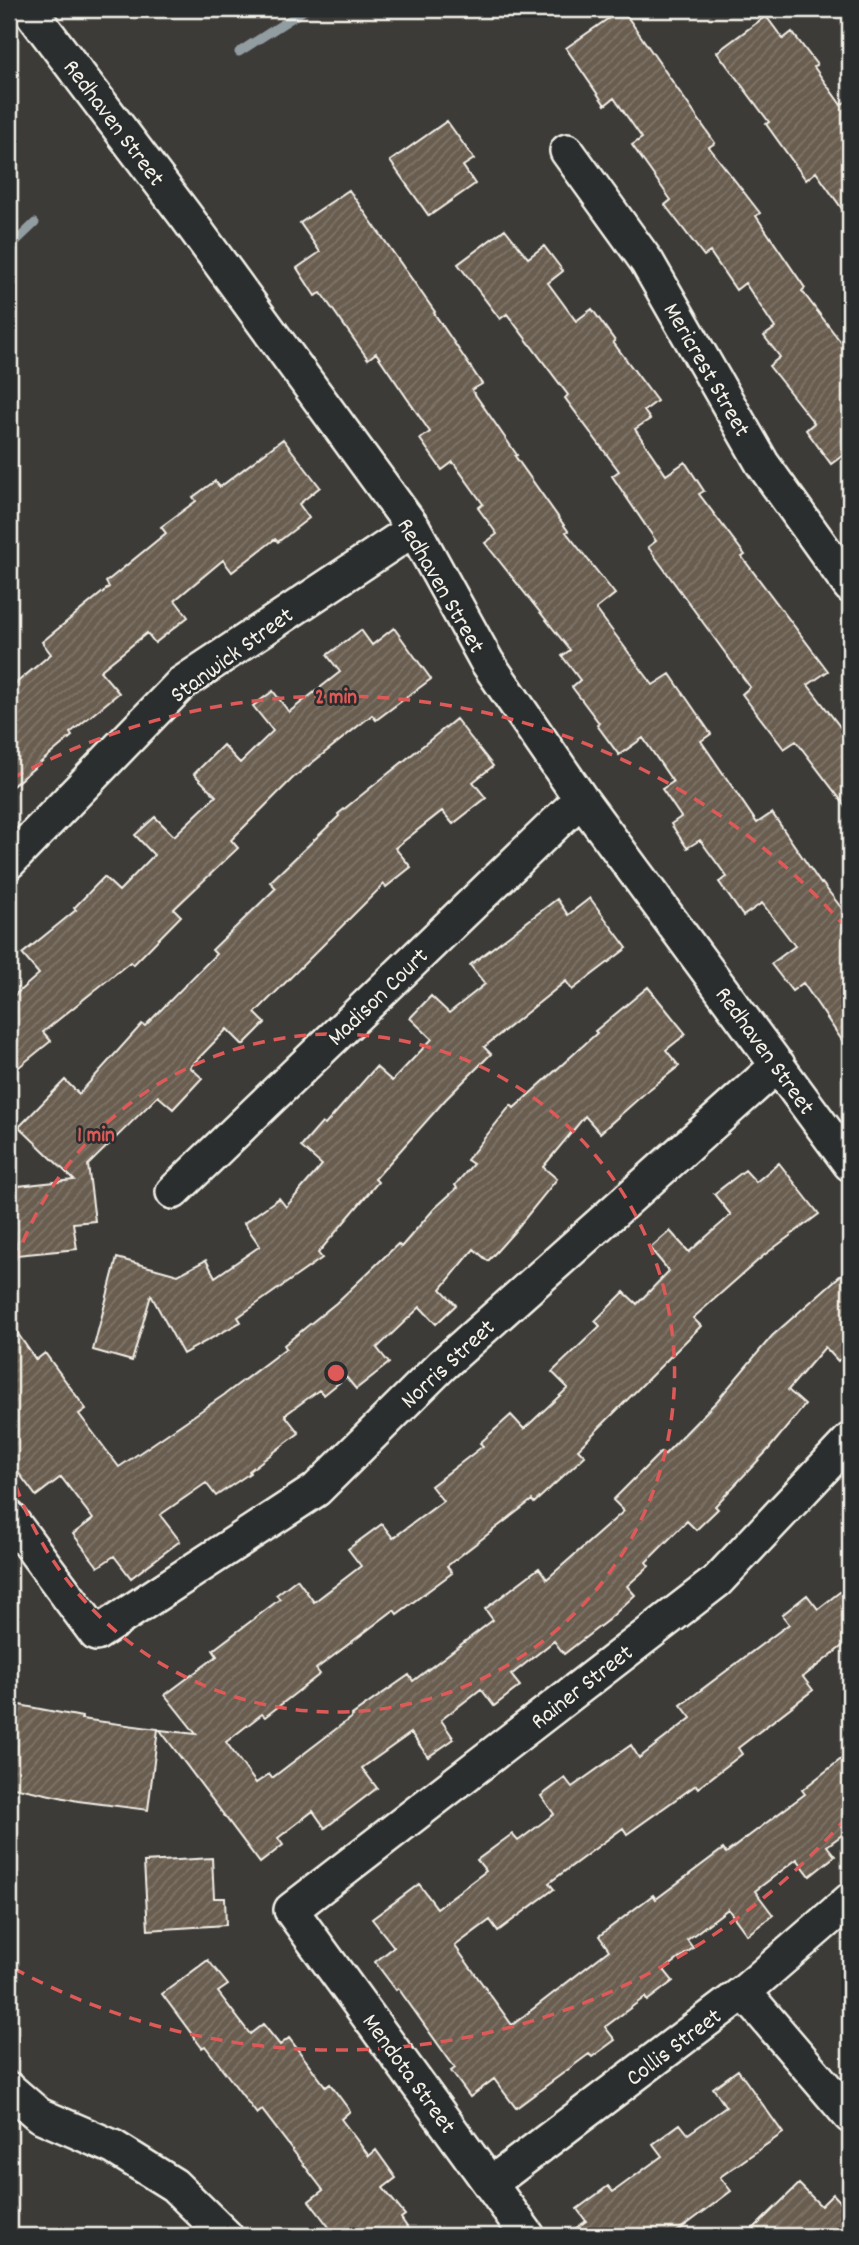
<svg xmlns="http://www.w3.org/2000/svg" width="859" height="2245" font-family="Dekko,sans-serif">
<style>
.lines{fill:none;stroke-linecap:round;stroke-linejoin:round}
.stream{stroke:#929da2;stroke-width:9}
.building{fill:url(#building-hatch);stroke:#f4f1e8;stroke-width:2}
.minor-casing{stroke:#f4f1e8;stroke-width:38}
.minor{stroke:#2a2d2e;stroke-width:33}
.ring{fill:none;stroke:#de5a58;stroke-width:3.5;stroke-dasharray:12 9}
.labels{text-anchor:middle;stroke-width:5;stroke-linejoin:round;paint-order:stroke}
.street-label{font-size:24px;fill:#f4f1e8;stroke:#2a2d2e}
.centre{fill:#de5a58;stroke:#2a2d2e;stroke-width:3.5}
.ring-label{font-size:21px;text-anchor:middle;font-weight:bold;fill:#de5a58;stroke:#2a2d2e;stroke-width:5;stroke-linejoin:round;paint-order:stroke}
</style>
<defs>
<pattern id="building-hatch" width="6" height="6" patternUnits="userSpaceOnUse" patternTransform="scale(1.75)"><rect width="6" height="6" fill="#695d50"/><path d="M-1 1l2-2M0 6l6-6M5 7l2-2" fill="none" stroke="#7f7569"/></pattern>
</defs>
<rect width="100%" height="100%" fill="#3d3b38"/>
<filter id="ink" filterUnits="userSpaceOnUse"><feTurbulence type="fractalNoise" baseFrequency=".0143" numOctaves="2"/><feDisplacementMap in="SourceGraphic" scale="14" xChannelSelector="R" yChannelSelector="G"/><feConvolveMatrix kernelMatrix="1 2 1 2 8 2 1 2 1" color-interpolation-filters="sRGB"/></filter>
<g filter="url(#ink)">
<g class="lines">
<path class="stream" d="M239 52 306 9
M9 248 35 223"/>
</g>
<path class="building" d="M622 9 715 143 709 147 760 213 756 216 805 288 802 291 850 354V450L831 464 806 430 814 423 769 366 780 357 764 336 775 328 745 283 736 290 710 252 704 256 665 205 671 200 632 145 642 138 614 98 605 105 566 48Z
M766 16 783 39 792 32 817 65 814 67 841 105 850 98V220L816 172 806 180 766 124 769 122 717 52Z
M447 121 474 159 463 166 475 184 429 216 390 161Z
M349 190 435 312 434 313 482 384 472 390 517 455 515 456 568 531 566 532 615 594 596 609 653 685 670 674 711 734 701 741 757 823 772 813 821 884 822 883 850 919V1052L803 983 792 991 771 964 795 946 762 903 743 916 719 882 727 877 700 840 687 848 671 824 681 817 662 789 673 782 643 738 619 755 597 725 599 723 572 687 580 680 562 656 570 650 485 543 497 534 478 508 483 504 453 462 442 470 420 439 430 432 376 353 368 359 321 293 315 296 297 268 320 252 300 223Z
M505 229 528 258 544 246 563 271 548 283 576 321 592 309 615 341 613 342 657 401 644 411 650 419 635 429 666 475 685 462 704 491 699 494 745 555 742 557 828 671 808 685 841 728 850 721V812L796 741 784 749 742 694 750 687 648 547 656 541 612 476 619 471 565 398 568 395 507 314 500 319 458 264Z
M283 439 320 487 299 504 309 518 278 542 275 539 232 572 223 560 175 600 188 617 155 643 147 633 100 671 119 693 70 733 72 736 9 789V689L51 654 42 642 109 587 106 582 166 533 161 527 196 501 193 497 215 481 220 487Z
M394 628 431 679 376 720 372 715 293 778 231 840 238 848 174 909 181 916 133 965 130 962 43 1032 51 1041 9 1075V1000L39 974 22 954 76 910 74 908 104 877 119 891 154 855 135 835 155 817 174 836 216 796 194 774 223 745 240 763 273 731 253 706 273 691 289 712 340 672 327 655 361 630 372 645Z
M456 719 493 766 473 782 486 798 453 824 442 811 395 848 411 867 386 887 384 884 255 1013 265 1023 243 1045 227 1029 190 1067 202 1078 173 1109 158 1096 88 1165 95 1221 73 1223 77 1249 17 1255 9 1187 74 1180 19 1127 65 1080 79 1094 142 1024 145 1026 216 954 212 950 276 888 270 882 339 816 338 814Z
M590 898 627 948 572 990 566 981 484 1047 491 1054 446 1099 375 1179 378 1182 318 1253 322 1258 238 1317 241 1322 183 1354 151 1295 132 1361 93 1350 117 1258 178 1275 206 1260 215 1277 260 1246 244 1223 279 1198 286 1207 322 1165 301 1147 322 1123 325 1125 376 1067 392 1081 432 1039 410 1018 431 996 449 1013 485 984 470 965 557 899 568 915Z
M648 987 686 1034 666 1050 679 1066 646 1092 600 1133 585 1116 543 1167 557 1179 514 1232 488 1261 474 1249 441 1289 456 1305 436 1324 420 1307 377 1348 389 1363 356 1389 346 1377 324 1395 319 1390 285 1415 299 1433 249 1471 250 1473 216 1496 206 1483 160 1515 180 1541 131 1578 114 1556 98 1567 73 1534 93 1519 61 1477 36 1496 9 1460V1321L36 1360 45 1353 86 1409 79 1414 119 1467 224 1395 286 1348 284 1345 336 1303 398 1244 401 1247 434 1209 457 1188 455 1185 473 1164 467 1160 511 1105 514 1108 597 1033 595 1031Z
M779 1163 819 1214 763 1256 693 1318 701 1326 578 1449 585 1456 534 1503 532 1500 447 1566 452 1573 397 1614 394 1610 316 1669 320 1674 265 1717 262 1714 226 1742 256 1783 269 1774 272 1778 353 1716 352 1715 409 1675 413 1681 493 1620 485 1609 539 1568 547 1579 624 1511 613 1500 661 1452 664 1455 717 1401 772 1336 850 1267V1350L838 1361 825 1347 788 1390 805 1405 768 1450 715 1506 718 1509 696 1530 687 1521 646 1562 649 1566 627 1586 635 1595 608 1620 564 1654 554 1641 511 1675 520 1686 494 1706 481 1689 441 1720 454 1739 428 1757 411 1733 362 1768 377 1788 325 1828 313 1811 278 1838 283 1845 260 1863 160 1730 196 1734 165 1695 217 1656 213 1650 280 1599 276 1595 297 1579 314 1602 361 1566 348 1549 382 1524 393 1538 443 1501 431 1486 483 1446 480 1443 511 1415 524 1429 568 1388 552 1372 600 1326 595 1321 624 1292 637 1304 669 1271 650 1248 670 1231 689 1252 731 1215 714 1194 745 1170 756 1182Z
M850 1584V1640L803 1677 813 1690 738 1748 742 1754 698 1788 696 1785 627 1834 623 1828 549 1883 554 1889 498 1931 490 1920 455 1946 512 2025 609 1950 599 1936 653 1895 656 1899 723 1849 726 1853 805 1794 802 1790 850 1752V1829L827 1846 835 1856 810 1876 797 1859 755 1891 773 1915 747 1935 728 1909 687 1940 693 1948 664 1970 673 1981 647 2001 645 1997 605 2027 615 2040 592 2057 589 2054 516 2108 494 2079 470 2097 451 2071 455 2068 398 1988 396 1990 375 1962 394 1947 372 1919 419 1884 437 1908 486 1871 477 1860 512 1834 518 1841 554 1814 541 1796 565 1778 572 1787 631 1745 639 1758 691 1718 681 1705 789 1624 782 1615 807 1595 818 1609Z
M9 1703 82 1717 81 1719 158 1729 148 1810 78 1801 9 1786Z
M212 1858 214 1898H225L226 1925 148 1930 144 1862Z
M208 1960 228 1985 218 1992 250 2034 263 2024 280 2045 289 2038 326 2087 330 2084 350 2111 341 2119 369 2156 376 2150 396 2178 383 2188 405 2215 401 2218 413 2236H336L309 2201 323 2190 262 2110 257 2114 205 2046 202 2048 162 1994Z
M738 2070 783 2133 720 2177 731 2191 671 2236H565L586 2221 577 2209 608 2186 613 2192 662 2156 653 2144 680 2124 688 2134 726 2107 713 2088Z
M799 2184 821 2206 833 2194 850 2212V2228L843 2236H746Z"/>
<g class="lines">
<defs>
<path id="minor" d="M29 9 185 215 414 529 487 662 581 799 850 1164
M567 151 647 262 762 463 850 586
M9 862 182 683 414 529
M173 1192 581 799
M9 1517 96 1634 316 1490 442 1365 778 1065
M744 1992 850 2116
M9 2089 39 2115 113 2147 174 2185 226 2236
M490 2184 744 1992 850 1900
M528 2236 291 1910 717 1581 850 1440"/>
</defs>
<use href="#minor" class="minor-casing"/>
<use href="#minor" class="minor"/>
</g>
</g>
<g class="ring">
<path d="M9 1282A339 339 0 1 1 9 1464"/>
<path d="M847 1817A677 677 0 0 1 13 1968M13 778A677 677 0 0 1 847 929"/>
</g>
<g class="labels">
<g class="street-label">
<text transform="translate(115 122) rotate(53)" y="8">Redhaven Street</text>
<text transform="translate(708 369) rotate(60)" y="8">Mericrest Street</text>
<text transform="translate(442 585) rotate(60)" y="8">Redhaven Street</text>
<text transform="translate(231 654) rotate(-36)" y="8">Stanwick Street</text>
<text transform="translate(377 996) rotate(-44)" y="8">Madison Court</text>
<text transform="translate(766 1050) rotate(54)" y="8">Redhaven Street</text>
<text transform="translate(447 1363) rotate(-43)" y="8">Norris Street</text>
<text transform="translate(581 1686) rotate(-38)" y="8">Rainer Street</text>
<text transform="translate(673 2046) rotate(-37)" y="8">Collis Street</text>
<text transform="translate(410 2073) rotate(54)" y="8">Mendota Street</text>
</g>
</g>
<circle cx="336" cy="1373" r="10" class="centre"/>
<g class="ring-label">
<text x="336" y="703">2 min</text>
<text x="96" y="1141">1 min</text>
</g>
<rect width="859" height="2245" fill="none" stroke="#2a2d2e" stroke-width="35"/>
<rect x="18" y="18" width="824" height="2210" fill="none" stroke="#f4f1e8" stroke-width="2.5" filter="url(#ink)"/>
</svg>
